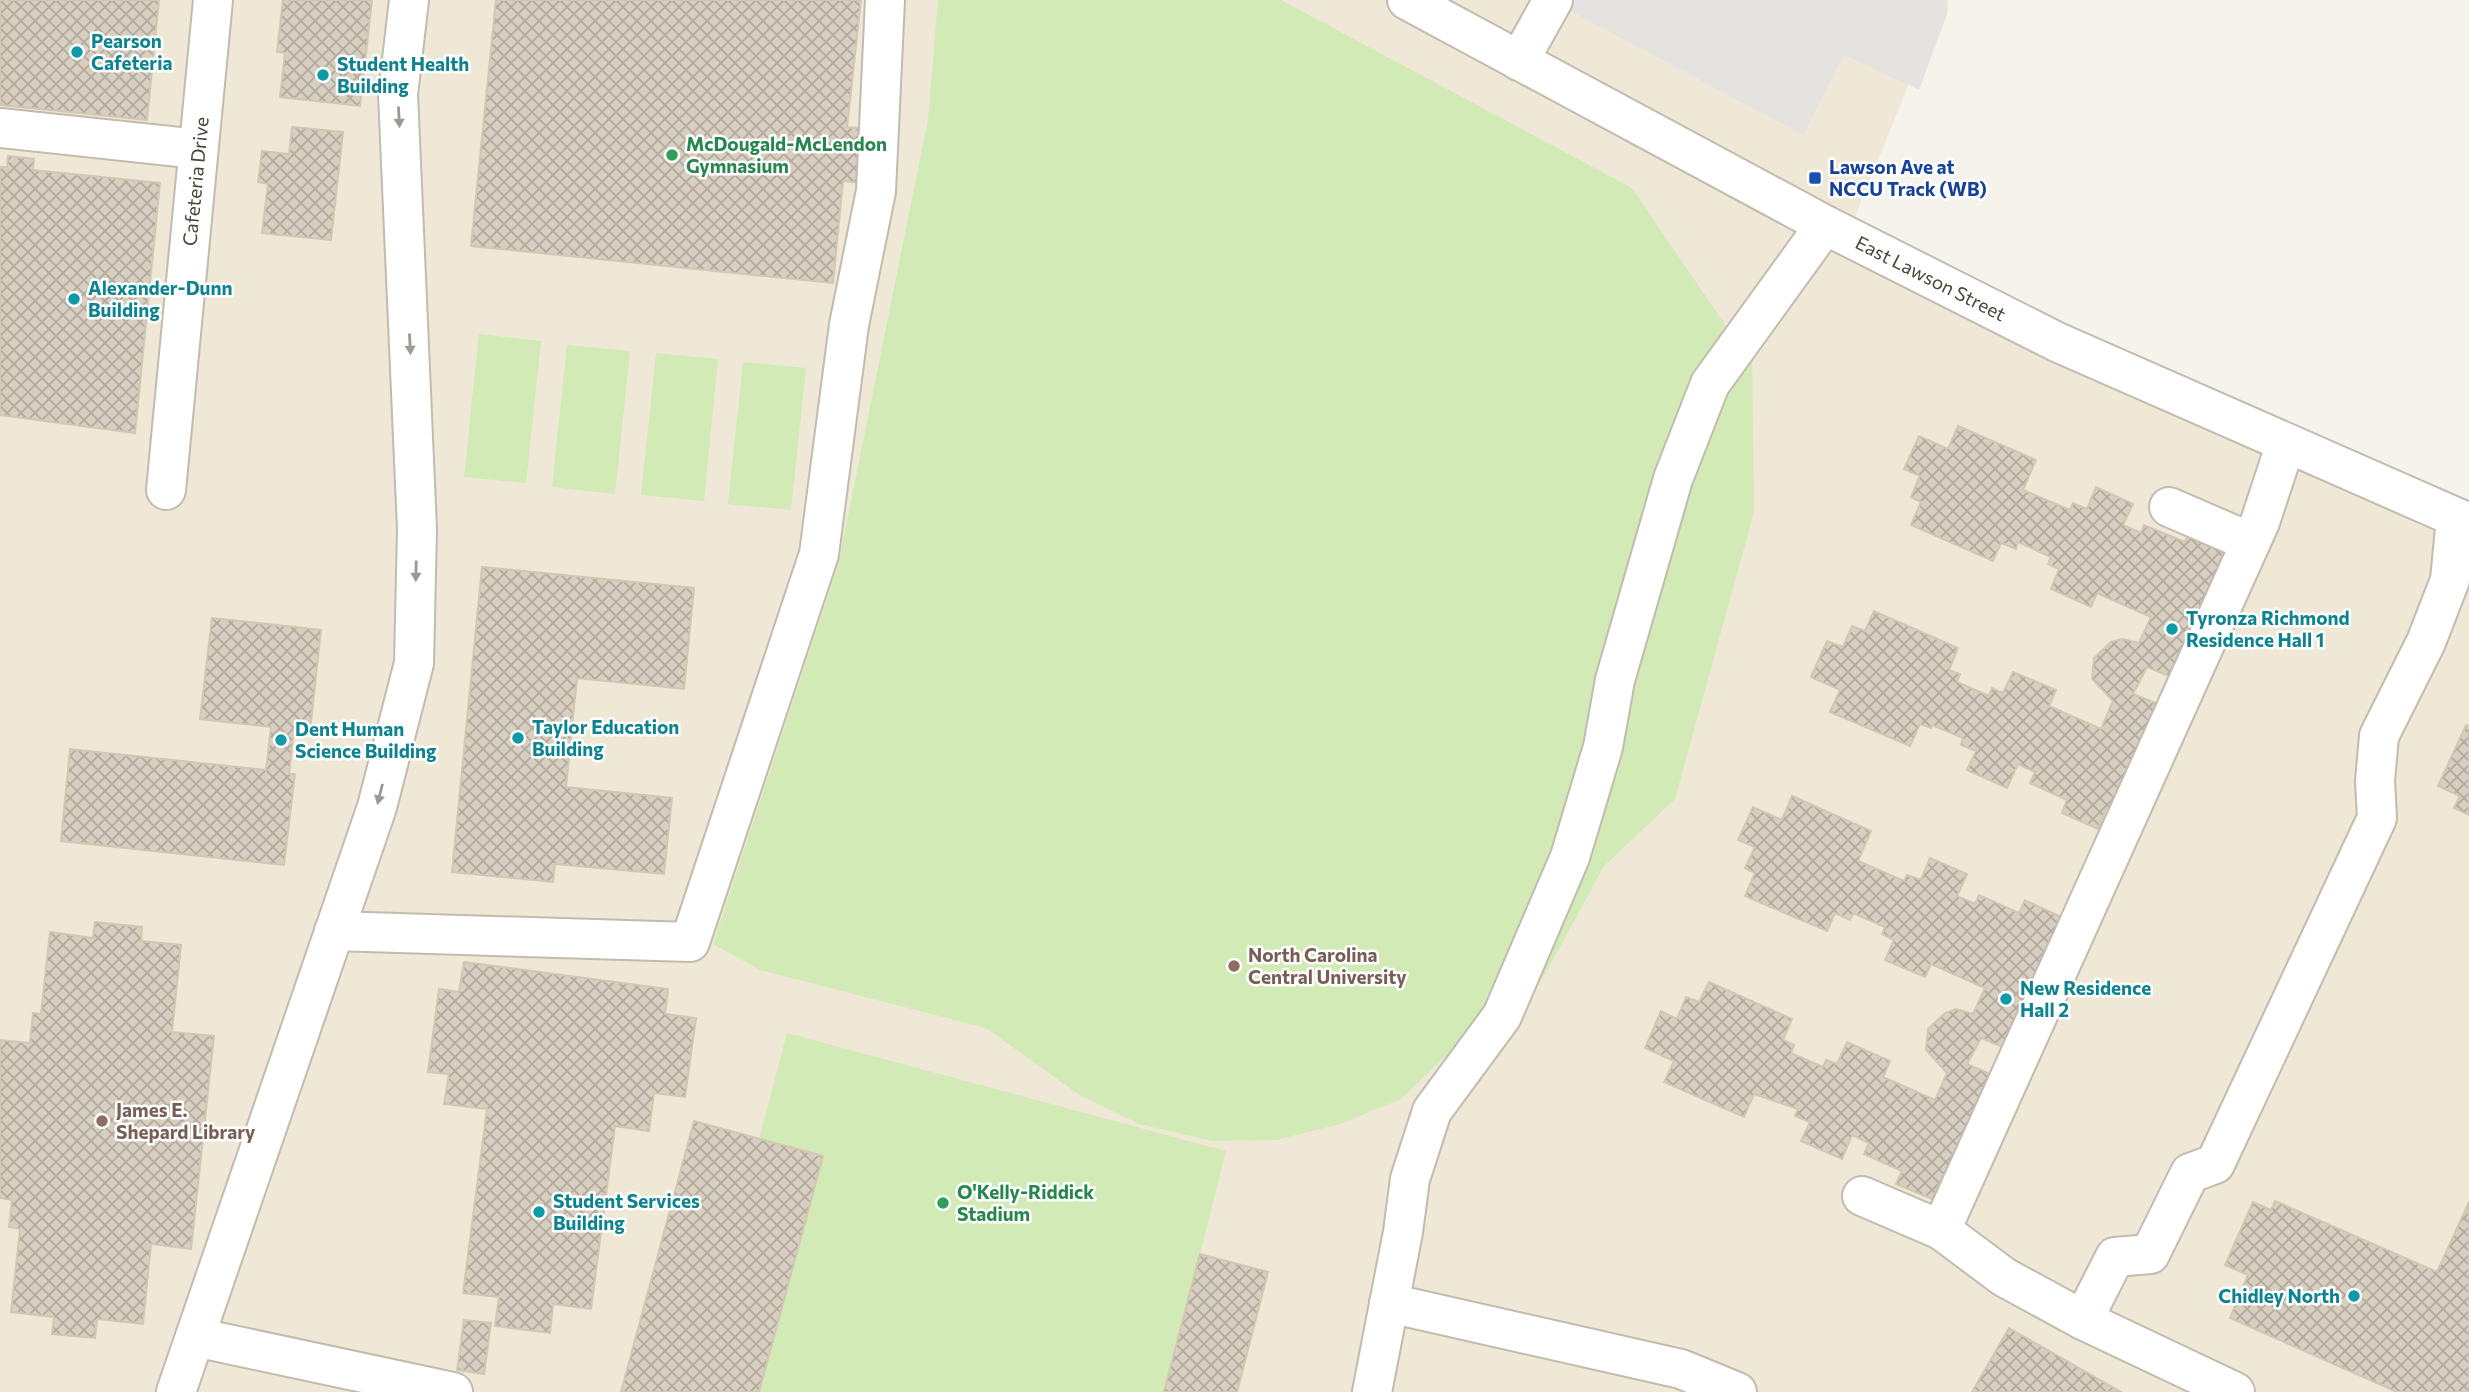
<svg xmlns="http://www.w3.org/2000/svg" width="2469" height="1392" font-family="Commissioner,sans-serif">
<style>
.education{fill:#efe8d6}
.pitch{fill:#d2eab5}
.parking{fill:#e5e3e0}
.building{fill:url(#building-cross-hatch);stroke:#d3c7b4;stroke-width:2}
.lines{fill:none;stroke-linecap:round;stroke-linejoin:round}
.minor-casing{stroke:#c2bbae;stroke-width:42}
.minor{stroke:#fff;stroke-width:38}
.oneway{fill:#9c9892}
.culture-dot{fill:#0f9aa8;stroke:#fff;stroke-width:2.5}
.leisure-dot{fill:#2e9e5b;stroke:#fff;stroke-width:2.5}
.transit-dot{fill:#1a4fb4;stroke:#fff;stroke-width:2.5}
.education-dot{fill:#8d6e63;stroke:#fff;stroke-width:2.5}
.labels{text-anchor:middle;stroke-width:5;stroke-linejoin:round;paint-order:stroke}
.culture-label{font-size:19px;font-weight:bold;fill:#0d838f;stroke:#fff;text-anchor:start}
.leisure-label{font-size:19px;font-weight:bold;fill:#27864d;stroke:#fff;text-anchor:start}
.transit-label{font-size:19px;font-weight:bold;fill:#164399;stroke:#fff;text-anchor:start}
.street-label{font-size:19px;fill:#4b4439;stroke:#fff}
.education-label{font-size:19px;font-weight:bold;fill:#785e54;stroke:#fff;text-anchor:start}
</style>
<defs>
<pattern id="building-cross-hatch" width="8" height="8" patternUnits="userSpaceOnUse" patternTransform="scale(1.75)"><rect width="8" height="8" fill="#d8cfc1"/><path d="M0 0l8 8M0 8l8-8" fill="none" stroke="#b1aa9e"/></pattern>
</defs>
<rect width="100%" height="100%" fill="#f6f3ec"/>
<path class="education" d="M0 0H1943L1841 251 2469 539V1392H0Z"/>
<path class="pitch" d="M938 0H1281L1632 188 1730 332 1752 354 1754 512 1675 799 1604 866 1549 967 1491 1062 1460 1042 1401 1099 1340 1124 1276 1140 1212 1141 1139 1124 1078 1094 986 1028 760 970 713 944 838 566 928 120Z
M479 334 541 341 526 483 464 477Z
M567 345 630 351 615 494 552 487Z
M656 353 718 359 704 501 641 495Z
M743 362 806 368 791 510 728 504Z
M787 1033 1226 1151 1200 1254 1268 1272 1237 1392H621L694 1121 759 1139Z"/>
<path class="parking" d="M1550 0H1948L1947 14 1919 90 1844 55 1803 135Z"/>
<path class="building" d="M0 0H159L147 120 0 105Z
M283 0H372L360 106 280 97 285 53 277 52Z
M496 0H861L847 127 867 129 862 183 843 181 833 283 471 246Z
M292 127 343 132 331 240 262 233 268 184 258 182 262 151 289 154Z
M8 156 34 159 33 170 160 183 135 433 0 415V167H7Z
M1958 426 2036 460 2023 490 2070 510 2073 503 2087 509 2096 487 2133 504 2123 525 2141 533 2144 525 2185 542 2190 529 2226 546 2176 679 2147 667 2133 694 2163 706 2116 814 2106 809 2098 829 2062 813 2067 800 2030 783 2035 772 2018 764 2007 788 1967 770 1976 751 1961 745 1963 738 1932 725 1931 728 1920 724 1910 746 1830 712 1840 690 1811 677 1827 641 1843 647 1852 626 1865 631 1874 611 1958 648 1949 670 1960 674 1957 682 1989 696 1992 688 2003 693 2013 672 2056 690 2049 706 2101 729 2113 701 2092 679 2094 658 2111 642 2122 639 2139 643 2151 617 2097 593 2091 607 2051 589 2059 569 2048 564 2051 557 2018 542 2016 549 2001 543 1993 561 1911 525 1921 502 1911 497 1920 476 1904 469 1919 436 1948 449Z
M482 567 694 588 684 689 577 678 566 787 672 798 664 874 555 864 553 882 452 872Z
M212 618 321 630 310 731 294 730 289 774H295L284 865 61 841 70 749 266 770 271 727 200 719Z
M2466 725 2469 726V815L2454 808 2460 796 2438 786Z
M1792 796 1871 831 1858 861 1904 881 1907 875 1921 880 1930 858 1967 874 1957 896 1975 904 1979 895 2019 913 2025 900 2061 917 2010 1050 1981 1038 1967 1064 1997 1077 1950 1185 1941 1180 1932 1199 1896 1184 1902 1171 1864 1154 1869 1143 1852 1135 1842 1159 1801 1141 1810 1122 1795 1116 1798 1109 1754 1094 1744 1117 1664 1082 1674 1061 1645 1048 1661 1011 1677 1019 1686 997 1699 1002 1709 982 1792 1019 1783 1040 1794 1045 1791 1053 1823 1067 1826 1060 1837 1064 1847 1042 1890 1061 1883 1077 1935 1100 1947 1073 1926 1050 1928 1029 1945 1013 1956 1009 1973 1014 1985 988 1931 964 1925 977 1885 960 1894 940 1882 934 1885 927 1853 913 1850 920 1835 913 1827 931 1745 896 1755 873 1745 868 1755 847 1738 840 1753 807 1782 820Z
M95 922 142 927 141 941 181 945 172 1032 214 1036 191 1249 151 1244 143 1324 97 1319 95 1338 52 1334 54 1317 11 1312 20 1229 9 1227 12 1200 0 1198V1040L30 1043 33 1013 41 1014 50 932 93 938Z
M464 962 668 989 665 1014 696 1018 685 1097 654 1093 649 1131 615 1126 591 1309 553 1304 550 1333 495 1326 499 1297 463 1293 487 1109 444 1104 449 1074 428 1072 439 989 459 992Z
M694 1121 823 1156 759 1392H621Z
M2275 1201 2437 1272 2469 1202V1392H2397L2230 1318 2248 1275 2225 1265 2253 1202 2271 1210Z
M1200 1254 1268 1272 1237 1392H1164Z
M464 1320 491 1323 484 1374 457 1370Z
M2009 1328 2121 1392H1972Z"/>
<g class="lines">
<defs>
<g id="minor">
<path id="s1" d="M1407 0 1825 225 2057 342 2469 523"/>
<path d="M1519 61 1553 0"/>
<path d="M0 128 198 149"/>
<path id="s2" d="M166 490 213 0"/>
<path d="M2169 507 2250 542"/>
<path d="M334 931 690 942 819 554 849 325 876 191 885 0"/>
<path d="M1862 1196 1941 1230"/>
<path d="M1389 1303 1681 1369 1737 1392"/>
<path d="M2083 1320 2004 1277 1941 1230 2260 522 2286 443"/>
<path d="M195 1337 453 1392"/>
<path d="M176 1392 377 807 414 663 417 529 398 94 409 0"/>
<path d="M1372 1392 1403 1232 1410 1179 1432 1111 1502 1016 1570 857 1603 747 1615 680 1673 479 1710 384 1825 225"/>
<path d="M2235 1392 2083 1320 2115 1257 2150 1254 2190 1173 2215 1164 2377 818 2375 781 2379 736 2426 642 2450 580 2456 518"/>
</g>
</defs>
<use href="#minor" class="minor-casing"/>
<use href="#minor" class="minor"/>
</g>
<defs><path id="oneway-solid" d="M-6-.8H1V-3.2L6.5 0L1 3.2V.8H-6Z" transform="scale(1.75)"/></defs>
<g class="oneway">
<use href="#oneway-solid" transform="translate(399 117) rotate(87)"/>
<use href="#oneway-solid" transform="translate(410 344) rotate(87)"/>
<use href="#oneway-solid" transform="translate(416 571) rotate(91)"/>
<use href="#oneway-solid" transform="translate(380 794) rotate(104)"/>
</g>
<g class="culture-dot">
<circle cx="77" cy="52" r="7"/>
<circle cx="323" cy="75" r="7"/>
<circle cx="74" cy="299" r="7"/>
<circle cx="2172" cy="629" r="7"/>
<circle cx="518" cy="738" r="7"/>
<circle cx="281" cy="740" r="7"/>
<circle cx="2006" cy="999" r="7"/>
<circle cx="539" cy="1212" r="7"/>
<circle cx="2354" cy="1296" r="7"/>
</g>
<g class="leisure-dot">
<circle cx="672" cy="155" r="7"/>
<circle cx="943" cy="1203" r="7"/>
</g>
<rect class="transit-dot" x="1808" y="171" width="14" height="14" rx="3.5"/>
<g class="education-dot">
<circle cx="1234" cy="966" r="7"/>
<circle cx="102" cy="1121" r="7"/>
</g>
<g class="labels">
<g class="culture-label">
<text x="91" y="48">Pearson<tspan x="91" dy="22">Cafeteria</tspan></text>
<text x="337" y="71">Student Health<tspan x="337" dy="22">Building</tspan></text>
<text x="88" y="295">Alexander-Dunn<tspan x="88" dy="22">Building</tspan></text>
<text x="2186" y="625">Tyronza Richmond<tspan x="2186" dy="22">Residence Hall 1</tspan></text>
<text x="532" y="734">Taylor Education<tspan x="532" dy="22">Building</tspan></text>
<text x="295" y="736">Dent Human<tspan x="295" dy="22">Science Building</tspan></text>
<text x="2020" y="995">New Residence<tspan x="2020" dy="22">Hall 2</tspan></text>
<text x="553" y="1208">Student Services<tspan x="553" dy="22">Building</tspan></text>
<text x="2340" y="1303" text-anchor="end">Chidley North</text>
</g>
<g class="leisure-label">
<text x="686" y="151">McDougald-McLendon<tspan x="686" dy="22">Gymnasium</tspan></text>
<text x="957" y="1199">O'Kelly-Riddick<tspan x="957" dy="22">Stadium</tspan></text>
</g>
<g class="transit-label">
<text x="1829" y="174">Lawson Ave at<tspan x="1829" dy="22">NCCU Track (WB)</tspan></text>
</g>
<g class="street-label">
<text dy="7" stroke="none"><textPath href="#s2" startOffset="310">Cafeteria Drive</textPath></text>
<text dy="7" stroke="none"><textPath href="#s1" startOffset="593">East Lawson Street</textPath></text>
</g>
<g class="education-label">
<text x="1248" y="962">North Carolina<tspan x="1248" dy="22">Central University</tspan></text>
<text x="116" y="1117">James E.<tspan x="116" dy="22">Shepard Library</tspan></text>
</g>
</g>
</svg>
